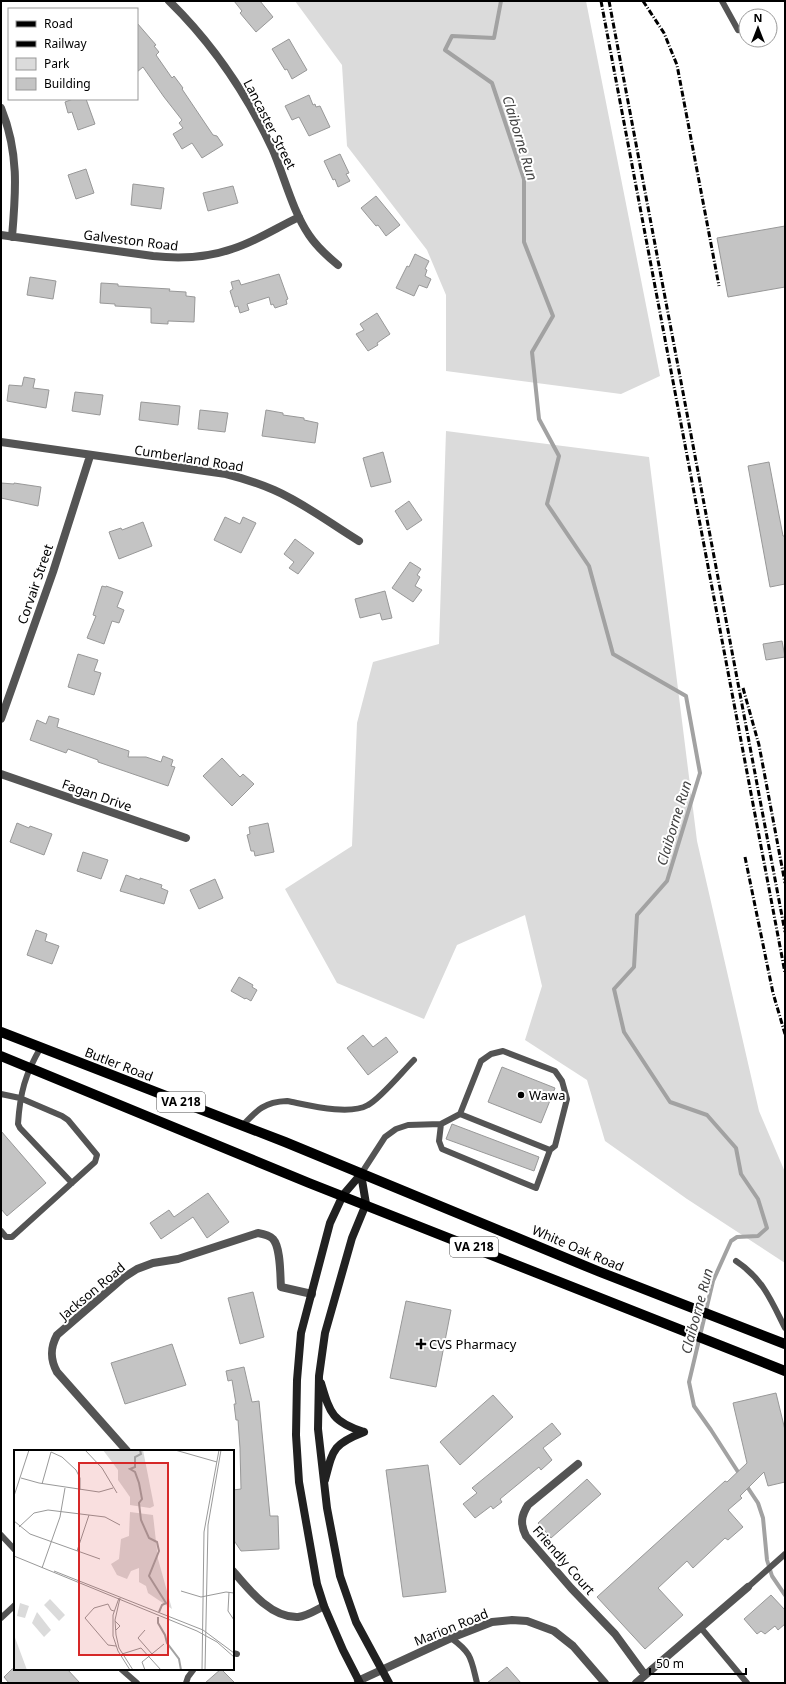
<svg xmlns="http://www.w3.org/2000/svg" width="786" height="1684" font-family="'Noto Sans',sans-serif">
<style>
.green{fill:#dbdbdb}
.lines{fill:none;stroke-linecap:round;stroke-linejoin:round}
.stream{stroke:#a2a2a2;stroke-width:4}
.building{fill:#c4c4c4;stroke:#989898}
.service{stroke:#545454;stroke-width:6}
.minor{stroke:#545454;stroke-width:8}
.secondary{stroke:#212121;stroke-width:8}
.primary{stroke:#000;stroke-width:10}
.rail{stroke:#000;stroke-width:3;stroke-dasharray:6 2 1 2;stroke-linecap:butt}
.poi-dot{fill:#000;stroke:#fff;stroke-width:1.5}
.labels{text-anchor:middle;stroke-width:4;stroke-linejoin:round;paint-order:stroke}
.shield{fill:#fff;stroke:#4c4c4c;stroke-width:1}
.shield-label{font-size:12px;font-weight:bold;fill:#000}
.street-label{font-size:13px;fill:#000;stroke:#fff}
.poi-label{font-size:13px;fill:#000;stroke:#fff;text-anchor:start}
.water-label{font-size:14px;font-style:italic;fill:#434343;stroke:#fff}
.inset-river{fill:none;stroke:#a2a2a2;stroke-width:2}
.inset-road{fill:none;stroke:#999;stroke-width:1}
.view{fill:#d62828;fill-opacity:0.15;stroke:#d62828;stroke-width:2}
.inset-edge{fill:none;stroke:#000;stroke-width:2}
</style>
<rect width="100%" height="100%" fill="#fff"/>
<path class="green" d="M295 1H586L660 376 621 394 446 371V295L427 250 347 146 342 65Z
M446 431 649 457 697 841 759 1111 785 1172V1263L687 1199 605 1141 587 1080 525 1040 542 986 525 915 457 945 424 1019 337 983 285 889 352 846 357 723 373 662 439 644Z"/>
<g class="lines">
<path class="stream" d="M501 1 494 38 452 36 445 50 492 83 524 179V242L553 316 532 352 539 419 559 456 547 504 589 566 613 654 686 696 700 773 667 881 637 915 634 967 614 989 624 1032 670 1102 707 1115 736 1148 741 1174 758 1199 767 1228 758 1236 737 1237 731 1241 713 1281 689 1382 694 1406 711 1430 740 1475
M746 1485 758 1503 763 1518 767 1560 772 1576 785 1595"/>
</g>
<path class="building" d="M234 1H260L273 17 256 32 240 13 242 11Z
M137 23 156 45 154 46 159 52 156 55 172 78 174 76 183 88 182 89 213 135 217 136 223 145 202 158 192 143 182 149 173 134 183 128 179 123 182 120 164 97 143 67 137 72Z
M289 39 307 70 292 79 287 69 285 70 272 49Z
M309 95 313 105 315 104 316 107 320 106 330 127 309 136 299 117 292 120 285 106Z
M73 99H86L95 124 78 130 72 112 68 113 65 102Z
M340 154 349 173 346 174 350 181 338 187 335 179 333 180 324 161Z
M86 169 94 193 76 199 68 175Z
M133 184 164 188 161 209 131 205Z
M233 186 238 203 208 211 203 193Z
M376 196 400 225 386 236 378 225 376 226 361 208Z
M785 226V287L728 297 717 238Z
M415 254 429 261 425 269 427 270 425 276 431 279 427 288 419 285 414 296 396 288 407 266 409 267Z
M279 274 288 299 286 300 287 304 275 308 273 304 271 305 269 297 247 304 249 310 240 313 238 306 235 307 230 291 233 289 231 282 239 280 241 285Z
M30 277 56 281 53 299 27 295Z
M101 283 118 284V286L170 289 169 291 186 292V296L195 297 194 322 168 321V324L151 323V308L115 306V304L100 303Z
M377 313 390 334 377 343 378 345 368 351 356 334 364 330 360 324Z
M24 377 35 379 33 388 49 390 46 408 7 401 9 385 22 386Z
M75 392 103 395 100 415 72 411Z
M141 402 180 406 178 425 139 420Z
M200 410 228 413 225 432 198 429Z
M266 410 283 413V415L304 418V420L318 423 315 443 262 436Z
M383 452 391 482 371 487 363 458Z
M769 462 783 536H785V584L770 587 748 466Z
M1 483 14 484V483L41 487 38 506 1 498Z
M409 501 422 520 407 530 395 511Z
M225 517 240 524 243 517 256 523 241 553 214 540Z
M143 522 152 546 119 559 109 532 121 528 122 530Z
M295 539 314 553 298 574 289 568 294 562 284 554Z
M410 562 421 569 417 575 420 577 415 586 422 590 413 602 392 588Z
M102 586 106 587V586L123 592 117 607 124 610 119 623 112 621 104 644 87 638 96 616 93 615Z
M385 591 392 618 382 620 380 613 360 618 355 599Z
M782 641 785 657 766 660 763 644Z
M78 654 98 660 94 671 101 673 94 695 68 687Z
M49 716 59 719 57 727 129 751 128 757H146L161 762 163 756 173 760 171 766 175 767 168 786 98 762V760L68 749 66 753 30 740 37 720 46 724Z
M222 758 240 777 243 774 254 784 232 806 203 776Z
M17 823 29 828 30 826 52 834 44 855 10 842Z
M268 823 274 852 255 856 254 851H251L247 835 250 834 249 827Z
M83 852 108 860 101 879 77 871Z
M126 875 140 880V878L162 885 161 888 168 891 164 904 120 891Z
M215 879 223 898 199 909 190 890Z
M36 930 47 934 45 941 59 946 52 964 27 955Z
M239 977 253 985 252 987 257 990 251 1001 246 998 245 999 231 991Z
M363 1035 373 1047 386 1037 398 1052 368 1075 347 1048Z
M502 1067 555 1088 541 1123 488 1102Z
M452 1124 539 1157 534 1171 446 1139Z
M1 1131 46 1183 7 1216 1 1209Z
M208 1193 229 1222 207 1238 193 1217 161 1239 150 1223 169 1210 174 1217Z
M253 1292 264 1337 240 1344 228 1298Z
M406 1301 451 1310 436 1387 390 1378Z
M172 1344 186 1385 125 1404 111 1363Z
M244 1367 252 1402 259 1401 270 1516H278L279 1549 241 1551 233 1539V1490L241 1489 240 1448 238 1420H236L234 1404H236L232 1380 228 1381 226 1371Z
M776 1393 785 1430V1482L768 1486 764 1472 740 1496 742 1498 728 1510 743 1527 728 1540 725 1538 693 1568 687 1561 658 1588 683 1615 645 1649 597 1597 725 1481 727 1482 747 1463 733 1403Z
M493 1395 513 1417 460 1465 440 1442Z
M552 1423 561 1434 543 1448 552 1460 541 1470 539 1467 500 1499 502 1502 493 1509 491 1506 475 1518 463 1504 477 1493 472 1488Z
M428 1465 446 1592 403 1597 386 1470Z
M587 1479 601 1494 551 1538 538 1523Z
M771 1595 785 1610V1624L778 1630 775 1626 765 1634 761 1631 757 1634 744 1619Z
M507 1667 521 1683H487Z
M12 1669H67L80 1683H9L4 1677Z
M221 1669 235 1683H205Z"/>
<g class="lines">
<path class="service" d="M722 1 738 30
M41 1047C25 1074 20 1093 18 1124L20 1128 72 1183
M1 1094 20 1098 62 1116 68 1120 97 1155 95 1162 12 1237H6L1 1231
M441 1124 439 1141 442 1149 536 1188 550 1150
M242 1126C257 1110 264 1102 287 1101 308 1105 349 1116 368 1105 381 1098 402 1072 414 1060
M361 1174 385 1137 396 1129 408 1125 441 1124 460 1114 481 1061 491 1054 503 1051 555 1071 562 1081 567 1099 555 1146 550 1150 460 1114
M736 1261C763 1279 771 1300 785 1328
M1 1535 15 1550
M748 1587 785 1554
M1 1618 15 1605
M701 1628 747 1683
M451 1638C472 1653 471 1659 477 1683
M233 1653 237 1654
M121 1669 137 1683
M186 1683 188 1677 194 1669"/>
<path class="minor" d="M169 1C212 43 246 93 272 148 284 175 292 210 309 235 317 247 327 256 338 265
M1 108C19 152 16 191 12 237
M1 235 153 256C180 259 206 258 232 249 255 242 278 227 299 217
M1 442 226 474C242 478 258 483 274 490 304 503 331 524 359 541
M1 719 53 572 90 456
M1 774 186 838
M127 1451 57 1372C50 1359 50 1348 57 1335L123 1278 137 1269 153 1263 178 1259 258 1233C264 1234 269 1235 273 1239 281 1248 280 1275 281 1287L312 1294
M578 1464 528 1505C521 1516 520 1524 526 1536L571 1588 615 1634 645 1675
M233 1571C249 1590 271 1618 298 1617 307 1616 316 1610 324 1606
M358 1681 451 1638 492 1622 512 1620 527 1621 554 1631 573 1646 605 1683
M636 1683 748 1587"/>
<path class="secondary" d="M361 1174 366 1204 352 1238 325 1333 319 1376 318 1429 327 1508 340 1576 356 1622 389 1683
M321 1383C330 1413 332 1422 364 1432
M325 1480C333 1449 333 1444 364 1432
M360 1683 343 1650 324 1606 317 1584 299 1482 296 1435 297 1380 301 1333 330 1223 343 1195 361 1174"/>
<path class="primary" d="M1 1032 285 1142 600 1272 785 1344
M1 1056 309 1183 785 1371"/>
<path class="rail" d="M601 1 785 973
M609 1 785 932
M643 1 664 33 677 65 719 286
M743 688 759 745 785 883
M745 857 773 993 785 1034"/>
</g>
<g class="poi-dot">
<circle cx="521" cy="1095" r="4"/>
<path d="M419 1338h4v4h4v4h-4v4h-4v-4h-4v-4h4z"/>
</g>
<g class="labels">
<g class="shield">
<rect x="157" y="1092" width="48" height="20" rx="3"/>
<rect x="450" y="1237" width="48" height="20" rx="3"/>
</g>
<g class="shield-label">
<text x="181" y="1106">VA 218</text>
<text x="474" y="1251">VA 218</text>
</g>
<g class="street-label">
<text transform="translate(270 124) rotate(63)" y="5">Lancaster Street</text>
<text transform="translate(131 240) rotate(7)" y="5">Galveston Road</text>
<text transform="translate(189 458) rotate(9)" y="5">Cumberland Road</text>
<text transform="translate(35 584) rotate(-71)" y="5">Corvair Street</text>
<text transform="translate(97 795) rotate(19)" y="5">Fagan Drive</text>
<text transform="translate(119 1064) rotate(21)" y="5">Butler Road</text>
<text transform="translate(578 1248) rotate(23)" y="5">White Oak Road</text>
<text transform="translate(92 1291) rotate(-40)" y="5">Jackson Road</text>
<text transform="translate(564 1560) rotate(49)" y="5">Friendly Court</text>
<text transform="translate(451 1627) rotate(-22)" y="5">Marion Road</text>
</g>
<g class="poi-label">
<text x="529" y="1100">Wawa</text>
<text x="429" y="1349">CVS Pharmacy</text>
</g>
<g class="water-label">
<text transform="translate(520 138) rotate(73)" y="5">Claiborne Run</text>
<text transform="translate(674 823) rotate(-73)" y="5">Claiborne Run</text>
<text transform="translate(697 1311) rotate(-75)" y="5">Claiborne Run</text>
</g>
</g>
<g transform="translate(14 1450)">
<rect width="220" height="220" fill="#fff"/>
<path d="M89 0H129L140 56 136 58 116 55V47L104 30V20ZM116 62 139 65 144 109 158 159 134 143 132 136 125 132V118L117 121 113 129 103 125 97 114 105 109 107 89 115 86ZM36 149 51 165 45 171 30 155ZM6 153 15 156 11 168 3 166ZM23 162 37 180 30 187 18 173ZM0 185 13 220H0Z" fill="#dbdbdb"/>
<path class="inset-river" d="M126 0 127 4 121 7V17L116 19 121 22 125 33 128 49 125 53 127 70 135 88 143 92 145 101 135 126 152 153 148 155 145 162M144 167V173L151 185 153 193 165 209 167 220"/>
<path class="inset-road" d="M71 0 88 18 103 43M161 0 203 12M37 2 48 7 62 20 66 28V40M7 28 25 33 85 42 99 38M28 34 37 2M0 46 15 0M0 71 16 84 86 109M5 77 20 63 34 60 91 67 106 75M63 101 75 65M0 106 183 181 203 192 220 207M28 118 46 67 51 38M40 121 189 180 220 203M167 141 187 147 212 142 220 143M215 142 214 161 220 170M105 148 99 165V186L104 201 116 220M106 148 101 170 102 185 105 198 119 220M100 161 97 160 94 154 80 158 71 168 94 195 102 196M101 171 106 176 102 180M131 180 124 188 138 204M108 204 127 198 147 220M131 220 128 212 150 194M188 220 190 82 205 0M191 220 194 75 207 0"/>
<path class="view" d="M65 13H154V205H65Z"/>
<rect width="220" height="220" class="inset-edge"/>
</g>
<rect width="786" height="1684" fill="none" stroke="#000000" stroke-width="4"/>
<rect x="8" y="8" width="130" height="92" fill="#ffffff" stroke="#999999"/>
<rect x="16" y="21" width="20" height="6" fill="#000000" stroke="#999999"/>
<text x="44" y="28" font-size="12" fill="#000000">Road</text>
<rect x="16" y="41" width="20" height="6" fill="#000000" stroke="#999999"/>
<text x="44" y="48" font-size="12" fill="#000000">Railway</text>
<rect x="16" y="58" width="20" height="12" fill="#dbdbdb" stroke="#999999"/>
<text x="44" y="68" font-size="12" fill="#000000">Park</text>
<rect x="16" y="78" width="20" height="12" fill="#c4c4c4" stroke="#999999"/>
<text x="44" y="88" font-size="12" fill="#000000">Building</text>
<g transform="translate(758 28)"><circle r="19" fill="#ffffff" stroke="#999999"/>
<path d="M0-3L7 15L0 10L-7 15Z" fill="#000000"/>
<text y="-6" font-size="11" font-weight="bold" text-anchor="middle" fill="#000000">N</text>
</g>
<path d="M650 1668v6h96v-6" fill="none" stroke="#000000" stroke-width="2"/>
<text x="656" y="1668" font-size="12" fill="#000000" stroke="#ffffff" stroke-width="3" paint-order="stroke">50 m</text>
</svg>
